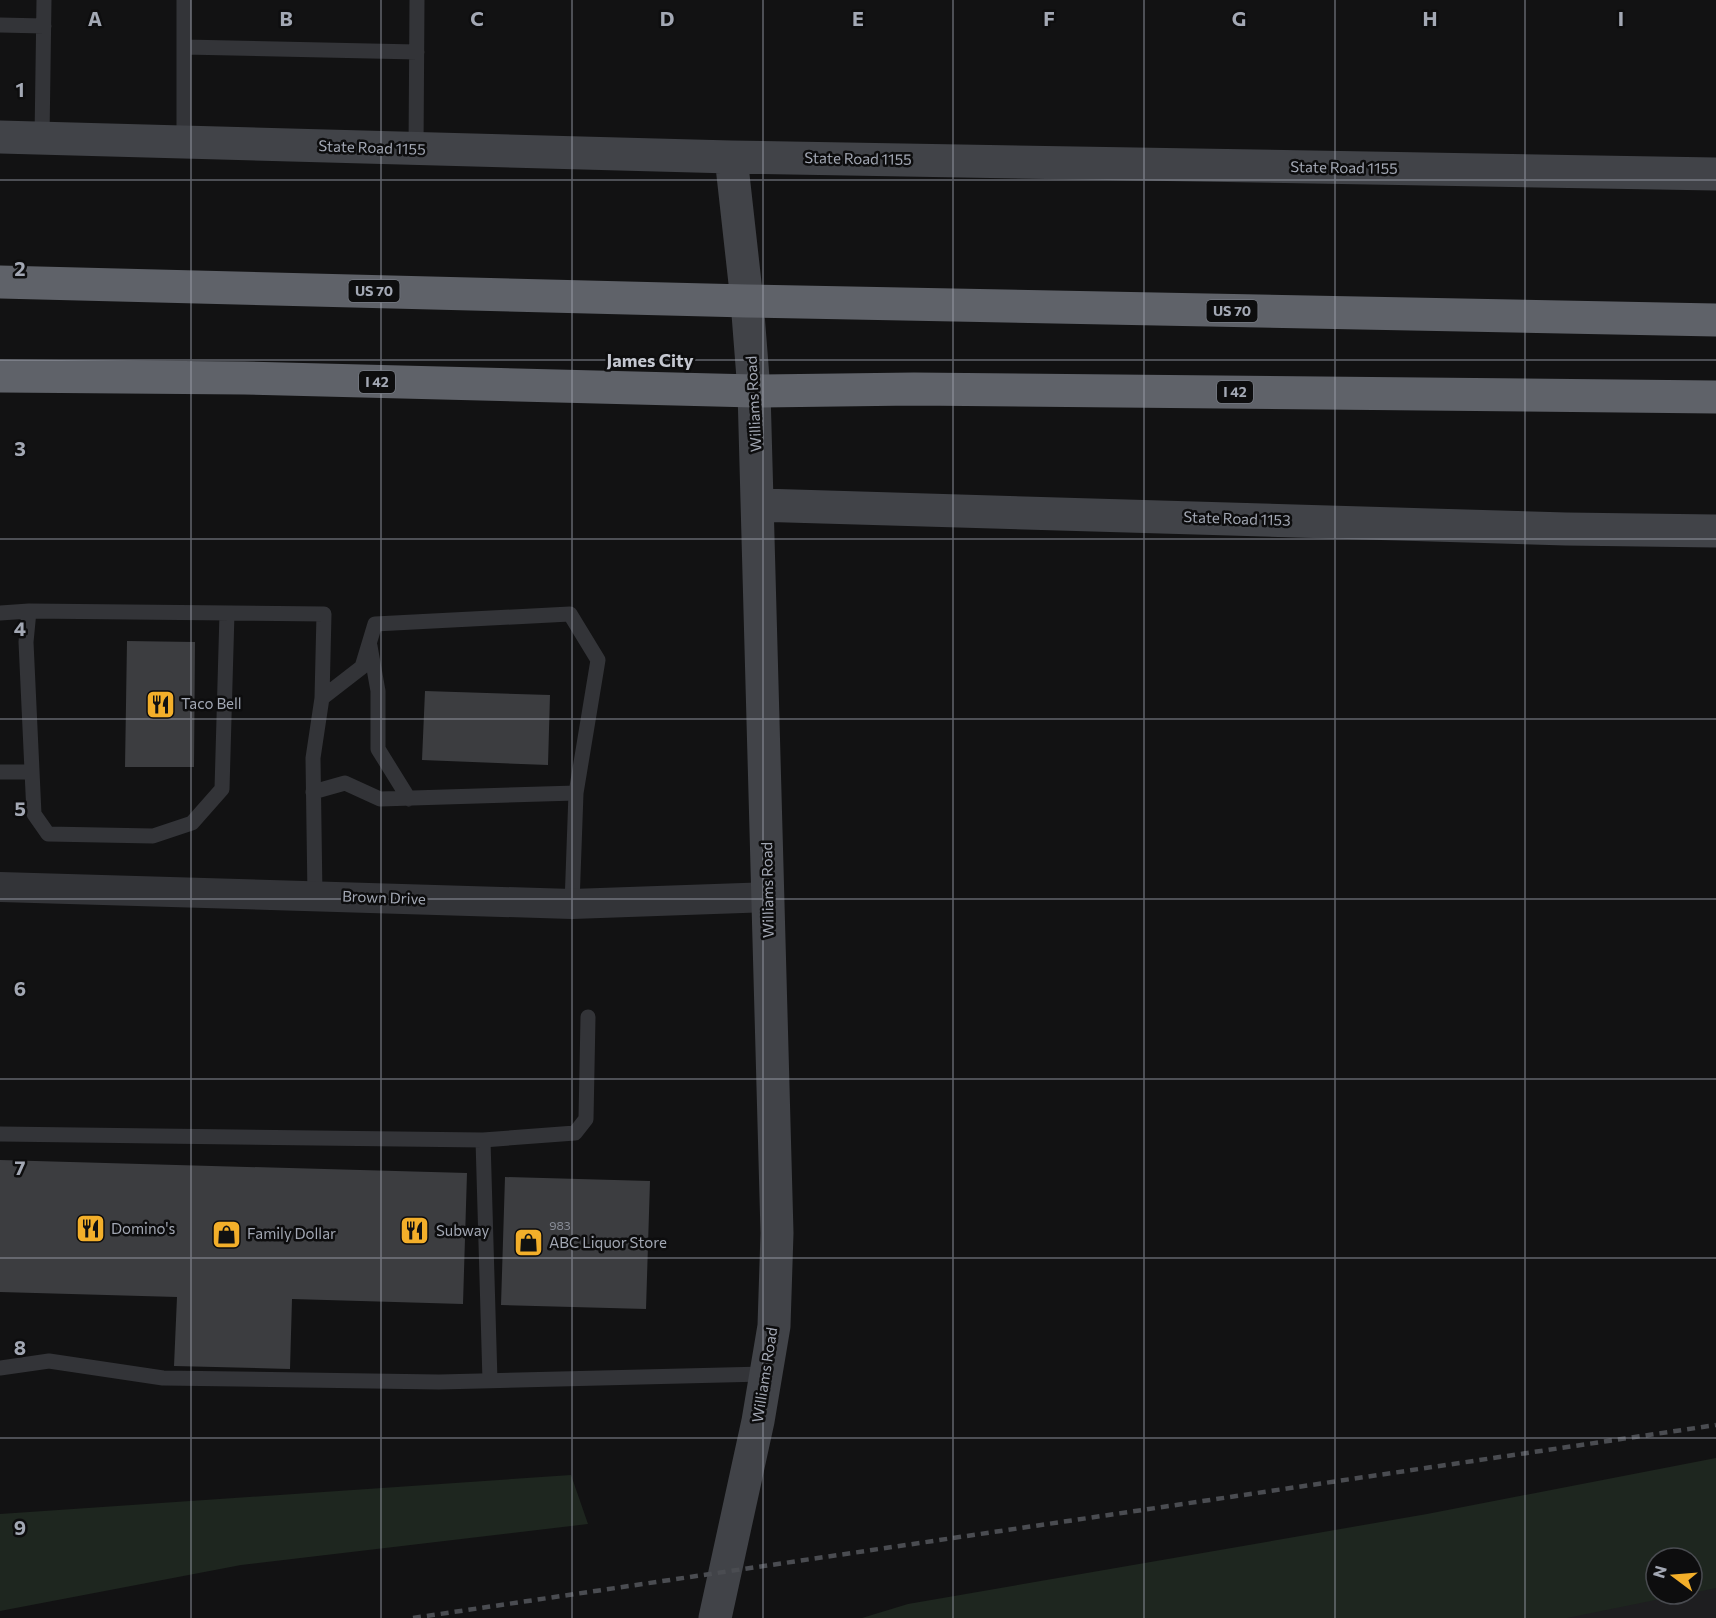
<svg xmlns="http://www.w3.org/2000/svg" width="1716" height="1618" font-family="Commissioner,sans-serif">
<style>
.built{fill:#1e1e20}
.green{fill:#1e261f}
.building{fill:#3c3d40}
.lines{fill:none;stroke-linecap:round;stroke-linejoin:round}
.lane{stroke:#333438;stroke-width:15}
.street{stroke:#333438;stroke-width:30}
.secondary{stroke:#414348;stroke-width:33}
.highway{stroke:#5f6269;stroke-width:33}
.rail{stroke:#4a4c51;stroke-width:4.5;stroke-dasharray:8 6;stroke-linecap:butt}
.grid{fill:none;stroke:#a3a8b4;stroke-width:1.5;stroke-opacity:0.55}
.labels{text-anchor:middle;stroke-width:5;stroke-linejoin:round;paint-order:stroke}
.number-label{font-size:12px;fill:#898d97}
.shield{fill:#0d0d0e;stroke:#767a82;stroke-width:1.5}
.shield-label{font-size:14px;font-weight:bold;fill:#a3a8b4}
.street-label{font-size:15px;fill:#a3a8b4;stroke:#0d0d0e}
.poi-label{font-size:15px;fill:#a3a8b4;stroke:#0d0d0e;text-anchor:start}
.quarter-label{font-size:18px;font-weight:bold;fill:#c4c7d0;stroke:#0d0d0e}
.grid-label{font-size:20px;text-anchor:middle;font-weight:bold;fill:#a3a8b4;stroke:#0d0d0e;stroke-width:5;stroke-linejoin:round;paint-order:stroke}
</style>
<rect width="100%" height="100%" fill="#121213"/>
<path class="built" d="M1716 1560V1618H1335L1656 1594H1692V1564Z"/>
<path class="green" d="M1716 1458V1588L1692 1593V1558H1656V1594H1685L1567 1618H862L908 1604 1427 1514Z
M571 1475 588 1524 241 1565 0 1611V1514Z"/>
<path class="building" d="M127 641 195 642 194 767H125Z
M425 691 550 695 548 765 422 760Z
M0 1160 467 1173 463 1304 292 1299 290 1369 174 1366 177 1297 0 1292Z
M505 1177 650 1181 646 1309 501 1305Z"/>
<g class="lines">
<path class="lane" d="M184 0V47L417 52
M0 25 44 26
M42 138 44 0
M184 142V47
M416 150 417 0
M0 613 29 611
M227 613 222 789 192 823 153 836 48 834 34 814 26 642 29 611 324 614 322 698
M370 646 378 691V749L409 799
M0 772H32
M313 792 345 783 380 799 576 793
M315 896 313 758 322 698 362 667 375 624 570 614 598 660 576 793 572 904
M0 1134 483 1140
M0 1368 49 1361 163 1378 439 1382 766 1374
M490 1381 483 1140 575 1133 586 1119 588 1017"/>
<path class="street" d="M0 887 572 904 768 897"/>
<path class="secondary" d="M0 137 731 157 1716 174
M758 505 1566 529 1716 531
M715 1618 758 1421 774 1326 777 1233 754 391 747 301 731 157"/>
<path class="highway" d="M0 282 747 301 1716 320
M0 376 244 378 754 391 914 389 1716 397"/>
<path class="rail" d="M413 1618 1716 1425"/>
</g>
<path class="grid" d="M191 0V1618M381 0V1618M572 0V1618M763 0V1618M953 0V1618M1144 0V1618M1335 0V1618M1525 0V1618M0 180H1716M0 360H1716M0 539H1716M0 719H1716M0 899H1716M0 1079H1716M0 1258H1716M0 1438H1716"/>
<defs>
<symbol id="restaurant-square" viewBox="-11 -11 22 22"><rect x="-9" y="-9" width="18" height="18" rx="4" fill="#f3af2a" stroke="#0d0d0e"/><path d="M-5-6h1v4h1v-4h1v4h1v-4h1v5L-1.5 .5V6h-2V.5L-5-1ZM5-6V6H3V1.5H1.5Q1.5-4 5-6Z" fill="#111"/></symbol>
<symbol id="shop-square" viewBox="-11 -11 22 22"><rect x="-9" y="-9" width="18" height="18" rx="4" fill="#f3af2a" stroke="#0d0d0e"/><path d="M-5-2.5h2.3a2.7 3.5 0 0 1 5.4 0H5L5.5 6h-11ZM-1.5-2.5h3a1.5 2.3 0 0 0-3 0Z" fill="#111"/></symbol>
</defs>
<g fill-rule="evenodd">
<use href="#restaurant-square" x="144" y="688" width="33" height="33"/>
<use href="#restaurant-square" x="74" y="1212" width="33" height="33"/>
<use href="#restaurant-square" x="398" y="1214" width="33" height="33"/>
<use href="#shop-square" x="210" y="1218" width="33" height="33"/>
<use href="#shop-square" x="512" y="1226" width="33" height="33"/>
</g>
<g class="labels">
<g class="number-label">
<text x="560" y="1230">983</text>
</g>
<g class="shield">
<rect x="348.5" y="280" width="51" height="22" rx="4.5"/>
<rect x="1206.5" y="300" width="51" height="22" rx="4.5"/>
<rect x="359" y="371" width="36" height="22" rx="4.5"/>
<rect x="1217" y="381" width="36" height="22" rx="4.5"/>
</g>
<g class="shield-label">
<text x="374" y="296">US 70</text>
<text x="1232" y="316">US 70</text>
<text x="377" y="387">I 42</text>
<text x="1235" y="397">I 42</text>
</g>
<g class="street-label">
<text transform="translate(372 148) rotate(2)" y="5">State Road 1155</text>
<text transform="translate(858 159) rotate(1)" y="5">State Road 1155</text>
<text transform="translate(1344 168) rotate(1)" y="5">State Road 1155</text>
<text transform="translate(754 404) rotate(-93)" y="5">Williams Road</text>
<text transform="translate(1237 519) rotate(2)" y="5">State Road 1153</text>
<text transform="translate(768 890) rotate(-91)" y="5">Williams Road</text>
<text transform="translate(384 898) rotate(2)" y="5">Brown Drive</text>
<text transform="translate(765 1375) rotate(-81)" y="5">Williams Road</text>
</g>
<g class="poi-label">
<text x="181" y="709">Taco Bell</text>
<text x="111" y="1234">Domino's</text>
<text x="436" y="1236">Subway</text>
<text x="247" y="1239">Family Dollar</text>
<text x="549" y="1248">ABC Liquor Store</text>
</g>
<g class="quarter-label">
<text x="650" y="367">James City</text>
</g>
</g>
<g class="grid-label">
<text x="95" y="26">A</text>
<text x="286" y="26">B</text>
<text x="477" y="26">C</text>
<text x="667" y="26">D</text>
<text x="858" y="26">E</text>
<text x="1049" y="26">F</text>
<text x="1239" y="26">G</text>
<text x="1430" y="26">H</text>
<text x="1621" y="26">I</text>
<text x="20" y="97">1</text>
<text x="20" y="276">2</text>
<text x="20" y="456">3</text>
<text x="20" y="636">4</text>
<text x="20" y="816">5</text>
<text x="20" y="996">6</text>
<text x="20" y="1175">7</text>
<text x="20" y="1355">8</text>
<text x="20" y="1535">9</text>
</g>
<g transform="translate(1674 1576) rotate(286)"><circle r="28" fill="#0d0d0e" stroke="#494b50" stroke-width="1.5"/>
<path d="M0-4.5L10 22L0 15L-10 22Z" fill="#f3af2a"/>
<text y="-9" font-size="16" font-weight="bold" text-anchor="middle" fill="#a3a8b4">N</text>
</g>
</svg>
